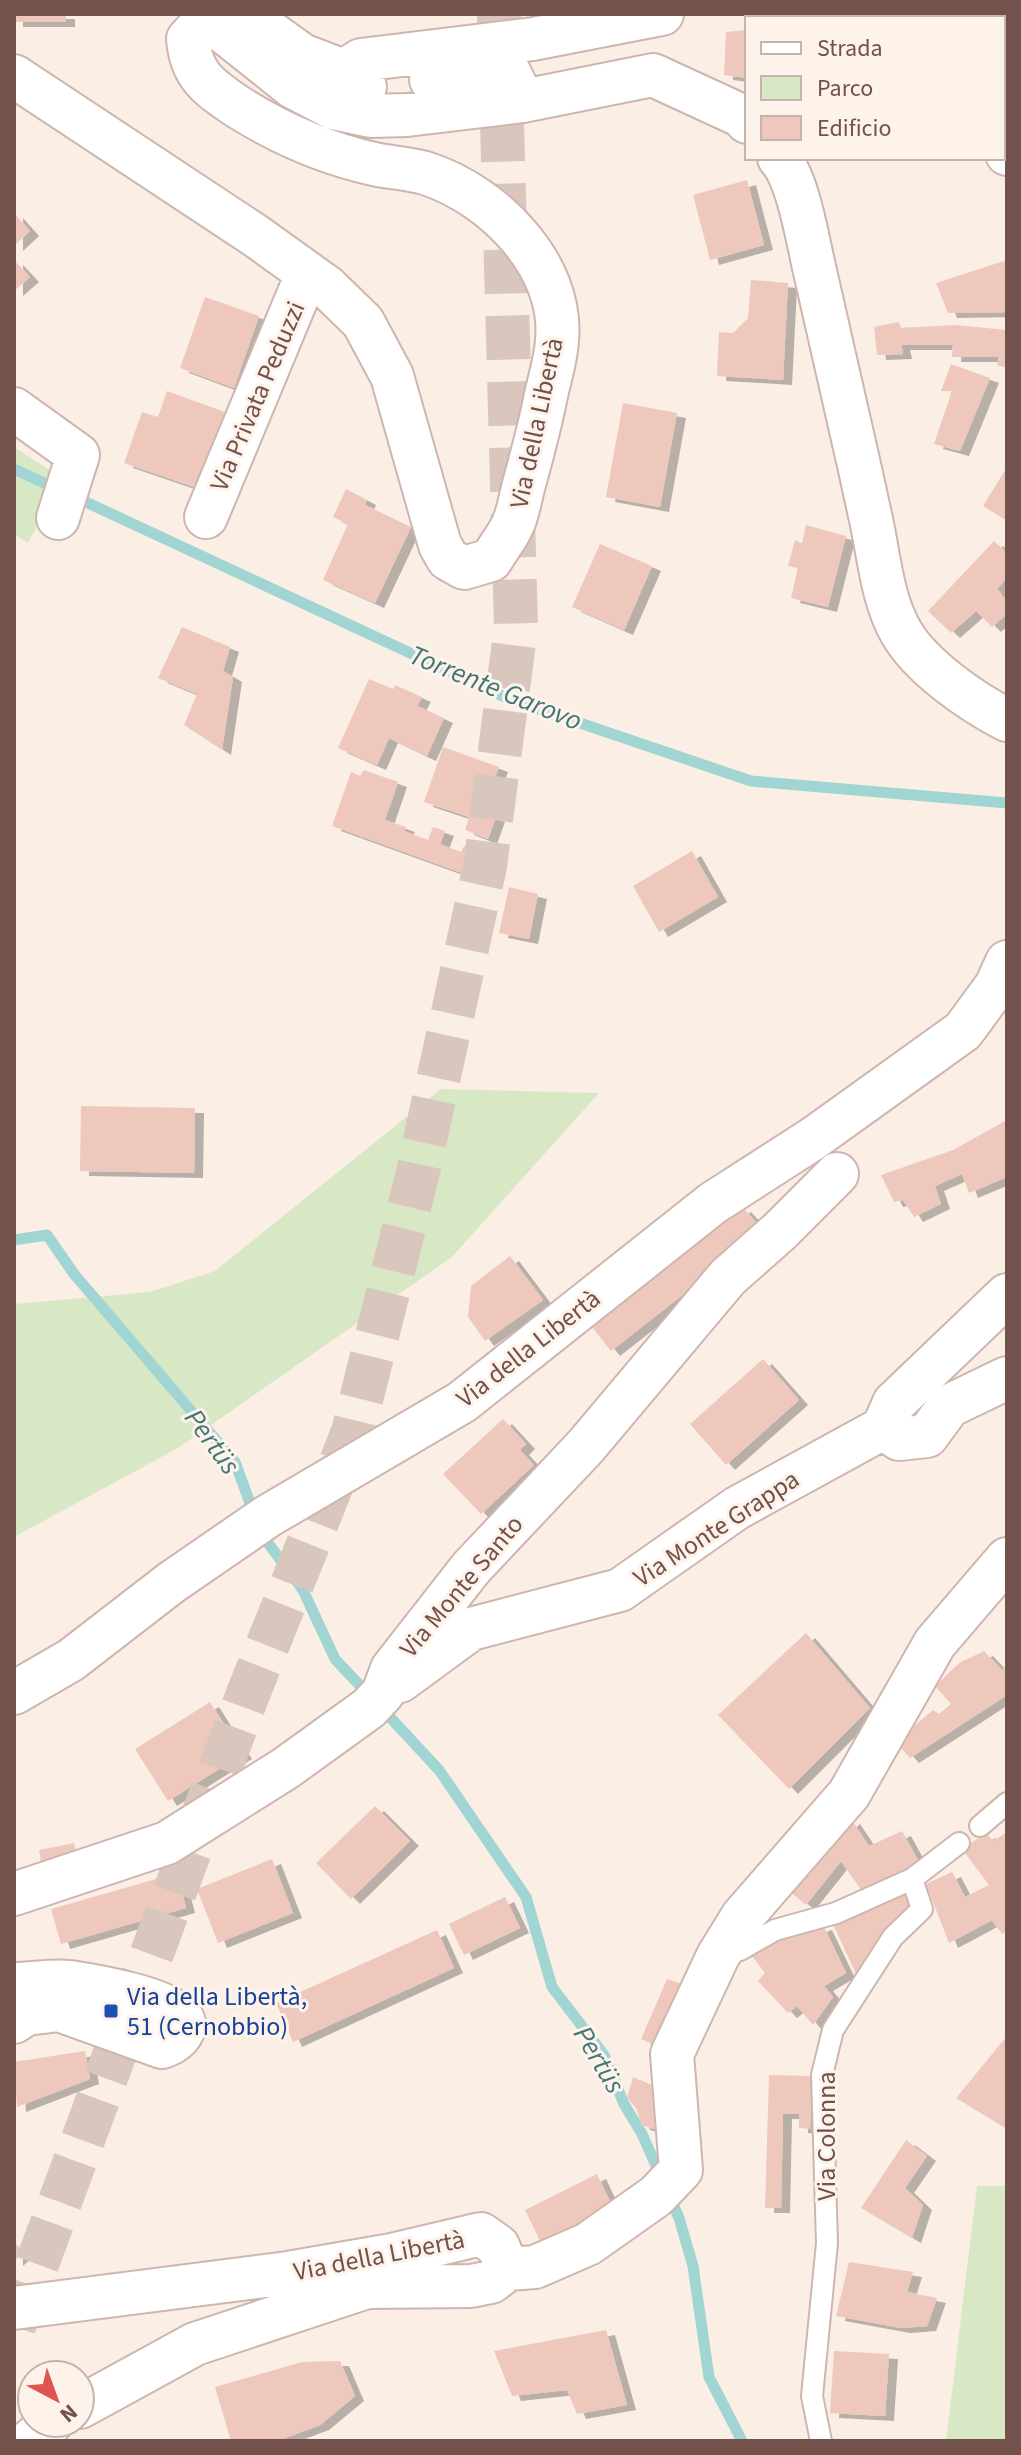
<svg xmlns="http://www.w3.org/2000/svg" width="1021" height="2455" font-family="'Source Sans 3',sans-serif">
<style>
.green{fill:#d9e8c4}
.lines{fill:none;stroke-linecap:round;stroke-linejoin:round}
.stream{stroke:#a1d5d3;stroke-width:11}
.building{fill:#efc8bd;filter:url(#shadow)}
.trunk-tunnel{stroke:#d9c7be;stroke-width:44;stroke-dasharray:44 22;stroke-linecap:butt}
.service-casing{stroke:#ceb6af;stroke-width:24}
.minor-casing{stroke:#ceb6af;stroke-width:46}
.service{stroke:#fff;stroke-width:20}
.minor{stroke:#fff;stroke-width:42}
.transit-dot{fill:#1a4fb4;stroke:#fef3eb;stroke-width:3}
.labels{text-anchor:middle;stroke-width:6;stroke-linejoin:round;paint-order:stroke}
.street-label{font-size:26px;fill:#72524b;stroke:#fef3eb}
.transit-label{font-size:26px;fill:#164399;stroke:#fef3eb;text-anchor:start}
.water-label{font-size:28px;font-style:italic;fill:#407776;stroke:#fef3eb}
</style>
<defs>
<filter id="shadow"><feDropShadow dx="9" dy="5" stdDeviation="0" flood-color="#0004"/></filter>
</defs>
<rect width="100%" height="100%" fill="#fbeee5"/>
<path class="green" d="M14 447 62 478 28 543 14 534Z
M441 1089 599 1093 452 1257 178 1448 14 1537V1304L150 1292 215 1271Z
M977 2186H1007V2441H946Z"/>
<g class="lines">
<path class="stream" d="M14 469 59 490
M75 497 509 699 751 781 1007 803
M14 1240 47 1235 74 1274 235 1462 254 1514
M261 1530 265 1539 303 1590 335 1659 366 1692
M386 1713 439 1770 526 1897 552 1987 604 2055 624 2104 642 2134 662 2179
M669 2195 679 2218 693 2266 709 2377 742 2441"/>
</g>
<path class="building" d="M14 14H66V22H14Z
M747 30V78L724 75 726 32Z
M747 180 764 245 710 260 693 195Z
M14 213 30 231 14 246Z
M14 260 30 277 14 291Z
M1007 260V312L948 313 936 283Z
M751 280 788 283 783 380 717 376 719 332 733 333 748 318Z
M205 297 259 316 234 388 180 368Z
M899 322 901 328 955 325 1007 330V368L997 365 999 357H952L953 345H901L903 354 877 355 874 327Z
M951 364 990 378 960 451 934 444 952 391H941Z
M167 391 233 415 206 491 124 463 142 412 158 417Z
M623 403 677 413 660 507 606 497Z
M1007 467V521L983 506Z
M346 489 367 500 365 505 411 527 375 603 323 580 348 524 333 517Z
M806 525 846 536 828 607 791 598 798 568 788 566 795 540 802 543Z
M994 541 1007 553V577L997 589 1007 601V614L992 627 976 611 951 633 928 611Z
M600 544 652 566 624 630 572 607Z
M182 627 230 647 223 671 233 677 222 750 184 725 197 694 158 678Z
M369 679 393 689 395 685 422 697 417 706 444 718 427 756 389 738 377 765 338 748Z
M443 747 499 767 482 812 496 817 488 839 465 830 469 817 424 802Z
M364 770 398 782 385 820 406 827 404 831 428 840 433 827 445 831 440 844 461 852 464 846 471 848 462 873 332 826 351 772 360 776Z
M692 851 718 897 659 932 633 886Z
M509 887 538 894 529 939 499 933Z
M81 1106 195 1108 194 1173 80 1171Z
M1007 1120V1177L969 1193 962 1174 935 1186 941 1204 914 1217 903 1200 894 1202 881 1175 953 1150Z
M742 1207 764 1231 611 1351 587 1321Z
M510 1256 543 1300 485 1341 468 1317 471 1286Z
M763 1359 799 1400 726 1465 690 1424Z
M503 1419 526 1444 520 1450 534 1465 481 1514 443 1474Z
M806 1633 870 1708 789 1789 718 1715Z
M984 1651 1002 1670 1007 1665V1695L910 1758 899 1746 907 1732 933 1710 939 1714 951 1704 935 1686 959 1663Z
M210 1702 243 1754 168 1801 135 1749Z
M375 1806 410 1841 351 1899 316 1863Z
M851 1819 869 1846 902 1831 920 1864 864 1894 841 1861 806 1905 782 1885Z
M1007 1832V1931L1002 1934 992 1920 949 1943 926 1884 952 1872 965 1897 989 1885 962 1849 986 1833 993 1841Z
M74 1843 78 1864 43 1872 39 1850Z
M272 1859 293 1913 218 1943 197 1889Z
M177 1873 186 1908 61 1944 51 1909Z
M904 1890 913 1910 889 1926 891 1928 856 1974 833 1924Z
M505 1897 520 1928 464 1955 449 1924Z
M823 1925 846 1973 824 1986 833 1997 813 2025 797 2006 788 2013 758 1981 765 1973 752 1956 777 1942Z
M437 1930 454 1968 293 2042 276 2003Z
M667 1979 692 1987 664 2049 641 2039Z
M1007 2036V2129L956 2098Z
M85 2051 90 2079 17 2107 14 2062Z
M769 2075 812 2076 810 2129 799 2128V2114H783L781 2208H765Z
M633 2077 664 2090 666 2132 641 2125 637 2109 627 2098Z
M906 2140 927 2156 905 2188 923 2205 912 2238 861 2208Z
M597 2174 615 2212 543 2247 525 2210Z
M14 2242 24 2252 14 2261Z
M849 2262 913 2272 907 2292 937 2298 927 2326 901 2328 836 2316Z
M606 2330 627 2405 577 2414 567 2390 512 2396 494 2351Z
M834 2351 889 2354 885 2416 830 2413Z
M340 2361 355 2396 320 2425 277 2441H231L215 2387 302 2362Z"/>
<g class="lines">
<path class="trunk-tunnel" d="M14 2326 248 1694 353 1432 418 1172 485 866 516 627 499 14"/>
<defs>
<path id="service" d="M980 1826 1007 1803
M727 1954 740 1950 775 1930 836 1913 912 1879 959 1843
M821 2441 812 2396 827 2243 822 2075 833 2030 893 1937 922 1909 912 1879"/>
<path id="minor" d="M245 14 302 55 344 71 360 87H365
M961 14 963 18
M344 71 361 60 533 39 662 14
M14 76 256 236 327 287 363 322 392 376 440 545 448 559 464 568 491 560C498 548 508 536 513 524 518 513 520 500 523 488 531 459 539 430 545 400 549 380 556 360 557 340 564 266 494 196 428 174 411 168 391 168 374 164 325 153 277 132 235 105 207 86 191 74 188 39L200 26 219 28 293 87 333 108 371 116 407 115 523 101 653 75 742 116 747 122
M431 80 509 72 523 101
M1003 132 1007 154
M779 158C798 179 807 237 814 267 833 349 852 432 870 515 879 553 881 597 901 632 921 667 972 702 1007 720
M14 409 78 455 58 518
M206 517 307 274
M883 1428 899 1439 927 1436 949 1406 1007 1378
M400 1681 471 1629 620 1590 737 1508 883 1428 894 1403 1007 1295
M14 1693 71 1660 172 1582 268 1516 462 1402 713 1203 814 1138 963 1031 996 986 1007 962
M14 1894 167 1843 286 1768 369 1708 383 1693 392 1669 471 1568 586 1446 728 1277 780 1231 837 1174
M14 1984C32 1984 52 1980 70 1982 89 1985 189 2000 184 2027 182 2038 171 2044 162 2047L59 2010 26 2014 14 2022
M508 2269 535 2267 588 2244 656 2196 681 2170 672 2054 718 1956 742 1917 849 1794 935 1643 1007 1559
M14 2308 288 2273 392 2255 481 2234 498 2246 508 2269
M80 2407 195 2344 367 2287 471 2286 491 2282 508 2269
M30 2441 51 2423"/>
</defs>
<use href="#service" class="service-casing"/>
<use href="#minor" class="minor-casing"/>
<use href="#service" class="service"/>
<use href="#minor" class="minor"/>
</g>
<rect class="transit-dot" x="103" y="2003" width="16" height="16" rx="4"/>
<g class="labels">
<g class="street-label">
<text transform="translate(257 396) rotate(-67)" y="9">Via Privata Peduzzi</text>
<text transform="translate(536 423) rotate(-78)" y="9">Via della Libertà</text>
<text transform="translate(528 1348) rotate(-38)" y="9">Via della Libertà</text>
<text transform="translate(716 1528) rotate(-33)" y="9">Via Monte Grappa</text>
<text transform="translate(461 1586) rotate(-50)" y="9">Via Monte Santo</text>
<text transform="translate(826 2136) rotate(-90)" y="9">Via Colonna</text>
<text transform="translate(379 2255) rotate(-11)" y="9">Via della Libertà</text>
</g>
<g class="transit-label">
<text x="127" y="2005">Via della Libertà,<tspan x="127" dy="30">51 (Cernobbio)</tspan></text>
</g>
<g class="water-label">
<text transform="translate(496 687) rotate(22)" y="10">Torrente Garovo</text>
<text transform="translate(213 1441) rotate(54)" y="10">Pertüs</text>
<text transform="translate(600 2059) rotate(59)" y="10">Pertüs</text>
</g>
</g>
<rect width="1021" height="2455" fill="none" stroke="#72524b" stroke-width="32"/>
<rect x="745" y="16" width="260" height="144" fill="#fef3eb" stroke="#c6b3ab" stroke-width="2"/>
<rect x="761" y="42" width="40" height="12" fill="#ffffff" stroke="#c6b3ab" stroke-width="2"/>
<text x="817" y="56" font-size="24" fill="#72524b">Strada</text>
<rect x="761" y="76" width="40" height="24" fill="#d9e8c4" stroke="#c6b3ab" stroke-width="2"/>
<text x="817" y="96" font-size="24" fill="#72524b">Parco</text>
<rect x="761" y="116" width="40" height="24" fill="#efc8bd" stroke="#c6b3ab" stroke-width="2"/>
<text x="817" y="136" font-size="24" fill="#72524b">Edificio</text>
<g transform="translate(56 2399) rotate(139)"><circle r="38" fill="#fef3eb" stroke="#c6b3ab" stroke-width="2"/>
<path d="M0-6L14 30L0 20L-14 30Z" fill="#df554f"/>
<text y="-12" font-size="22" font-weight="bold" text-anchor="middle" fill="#72524b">N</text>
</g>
</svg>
